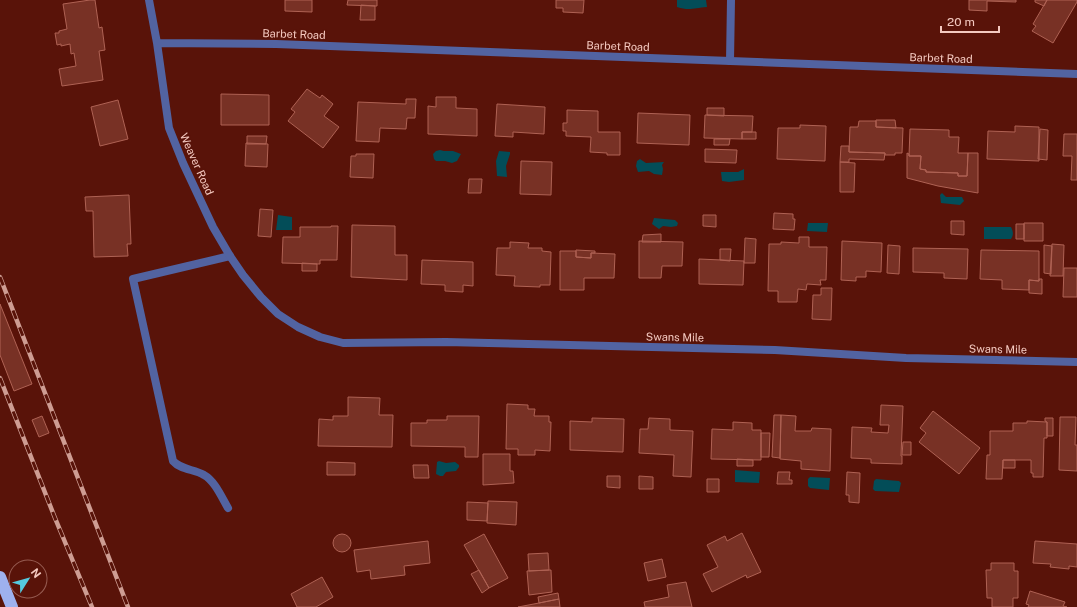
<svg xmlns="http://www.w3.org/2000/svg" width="1077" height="607" font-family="'Public Sans',sans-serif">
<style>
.water{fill:#034d58}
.building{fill:#783125;stroke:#af6254}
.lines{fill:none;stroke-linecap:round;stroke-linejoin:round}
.lane{stroke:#5263a1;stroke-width:8}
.street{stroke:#5263a1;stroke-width:8}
.highway{stroke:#9eb1ee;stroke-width:12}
.rail-casing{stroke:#ce9d93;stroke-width:4.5}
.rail{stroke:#591309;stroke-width:3;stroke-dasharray:9;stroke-linecap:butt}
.labels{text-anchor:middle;stroke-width:3;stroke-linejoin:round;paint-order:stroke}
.street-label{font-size:11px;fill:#f4c9c0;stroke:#591309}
</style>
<rect width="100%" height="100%" fill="#591309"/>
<path class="water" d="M677 0H706L707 7C694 8 689 11 677 7Z
M440 150 444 151H453L461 154 457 161 452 163 445 161H436L434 159 433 154 436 151Z
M499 151 510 152V154L506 166 507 177 497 176 496 161Z
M640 159 646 163 664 162 662 165 663 169 662 175 654 174 649 171 638 172 636 166 637 161Z
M744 169V180L729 182 722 181 721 172H738Z
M942 193 946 197H962L964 201 960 205 941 203 940 195Z
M278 215 292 217V230H276Z
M654 218 675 220 678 223 677 226 671 227 663 226 659 229 652 224Z
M808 223H828L827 232 807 231Z
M984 227H1011C1013 231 1014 235 1011 239H984Z
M439 461 446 463 455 462 459 465V467L456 471 446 472 443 476H440L436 474 437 462Z
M735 470 760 472 759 483 735 482Z
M810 477 830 478 829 490 810 488 808 486V479Z
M876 479 899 481 901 483 899 492 875 491 873 489 874 481Z"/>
<path class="building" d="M90 0H95L99 28 102 27 105 50 99 51 103 80 62 86 59 69 76 66 74 53 71 54 70 44 61 46V44L57 45 55 33H59V31L67 29 63 4Z
M285 0H312V12L285 11Z
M348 0H377V6L347 5Z
M556 0H584L583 13 563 12V8H556Z
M969 0H1016V2L987 1V11L969 10Z
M1035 0H1047L1044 6 1035 2Z
M1047 0H1077V2L1053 43 1032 31 1036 26 1033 24Z
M361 5 375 6V20H360Z
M307 89 320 98 322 95 333 104 324 116 339 127 323 148 288 121 295 112 291 109Z
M221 94 269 95V125H221Z
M436 97H456V108L477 109V136L428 134V106L436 107Z
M406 99H416L415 118H407L406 129 380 128 379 142 356 141 358 102 406 104Z
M118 100 128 139 100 146 91 107Z
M497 104 545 107 544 134 513 132V137L495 136Z
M707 108H724V116L707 115Z
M567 110 598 111V132H620V155H607V153L590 152 591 137 566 136V131H563V123H567Z
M638 113 690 115 689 145 637 143Z
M705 115 753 116 752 132H742V139L704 138Z
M876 120H895L896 128 876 127Z
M859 121H876V127L903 128 902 153H895V155H885V153L849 152 850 127H858Z
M800 125 826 126 825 161 777 159 778 128H800Z
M1015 126 1039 127V161L987 159 988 131 1015 132Z
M910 129 949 130V137H959L958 153H968L967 176H958V173L926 172V170L920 169 921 156H909Z
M1040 129 1048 130 1047 160 1038 159Z
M742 132H756V139H742Z
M1064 134H1077V180H1071L1072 156H1063Z
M247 136H267L266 144H247Z
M714 139H730L729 145H714Z
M246 143 268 144 267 167 245 166Z
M841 146H849V152L885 153 884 160 849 159V162H840Z
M705 149 737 150 736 163 705 162Z
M907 153 909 154V156H921L920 169 926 170V172L958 173V176H967L968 153H978V193L938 186 907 178Z
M356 154H374L373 178 350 177 351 156H356Z
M521 161 552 162 551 195 520 194Z
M840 162 855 163 854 192H840Z
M469 179H482L481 193H468Z
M129 195 131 244H127L128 256 94 257 93 211H86L85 197Z
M260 209 273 210 271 237 258 236Z
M774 213 793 214V219H795L794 230 773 229Z
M703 215H716V227L703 226Z
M951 221H964V235L951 234Z
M1024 223H1043V241H1024Z
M1016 224H1024V239H1016Z
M352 225 395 226V255H407V280L351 277Z
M331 226H338L337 260H320V264L282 263 283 237H300V227H331Z
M661 234V242H642L643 235Z
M799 237H809V247H827L826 280H820L821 285 807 284 806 290 798 289 797 302H778V291H768L769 244H781V242L799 243Z
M745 238 756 239 755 263H744Z
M639 241 683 242 682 266H662L661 278H639Z
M842 241 882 243 881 272 866 271V277H856V281L841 280Z
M510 242 529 243 528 248H542V251L551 252 550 285H540V287L514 286 515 276 496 275 497 248H510Z
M1052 244 1064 245 1063 276H1050Z
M888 245 900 246 899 274 887 273Z
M1044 245 1052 246 1051 274 1044 273Z
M913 248 968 249 967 279 944 278V273L913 272Z
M720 249H731L730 261 720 260Z
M576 250 595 251V253H591V258L576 257Z
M981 250 1039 251V281L1029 280V290L1002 289V280L980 279Z
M560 251H576V257L591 258V253L615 254 614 278H584V290H560Z
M699 259 744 261 743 285 699 284Z
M422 260 473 262V286L463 285V292L445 291V285L421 284Z
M302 263 317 264V271H302Z
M1064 268H1077V297H1063Z
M1039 279H1042V294L1029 293V280L1039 281Z
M821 288H832L831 320 812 319 813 295H821Z
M0 304 32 384 14 391 0 355Z
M348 397 380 398 379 415H393L392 447 318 446 319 419 333 420V416H348Z
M507 404 528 405V409H535L534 416H549V422H551L550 451 535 450V455H518V449H506Z
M881 405 903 406 901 456H902V464L871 463V459L851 458 852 427 872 428 871 432 888 433 889 425H880Z
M933 411 980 448 959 474 919 442 926 433 920 428Z
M774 415H781L780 458 772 457Z
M781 415 796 416 795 431H811L812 428 831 429 830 471 801 469V461L780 459Z
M42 416 49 433 39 437 32 420Z
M447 416H479L478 457H465V447L411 446V423H427V420H447Z
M1060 417H1076L1075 445H1077V471L1059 470Z
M592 418 624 419 623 452 570 450V421L592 422Z
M649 418 670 419V430L693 431 691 477 673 476 674 455 639 453 640 429H648Z
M1045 418H1053V436H1047V422L1045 421Z
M1027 421 1047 422V438H1044L1043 477H1033V473H1031V460H1003L1002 479H986L987 455H990V431H1013V423H1027Z
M733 422 752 423V430H761V460L711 459 712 429 733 430Z
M761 433H770L769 457H761Z
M903 442H911V455H902Z
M483 454H510V471H513L514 483 483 485Z
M737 459 753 460V466H737Z
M1003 460H1015V468H1003Z
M327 462 355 463V475H327Z
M413 465H428L429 478H414Z
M778 472H790L789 480H792V484H777Z
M847 472 860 473 859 503 849 502V495H846Z
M607 476H620V488L607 487Z
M639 476 653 477V489H639Z
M707 479H719V492H707Z
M488 501 517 502 516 525 487 523Z
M467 502 488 503 487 521 467 520Z
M742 533 761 572 747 578 746 575 712 592 703 574 718 567 707 545 725 536 727 541Z
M484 534 508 578 489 588 464 545Z
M333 543a9 9 0 1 1 18 0a9 9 0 1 1-18 0Z
M428 541 430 563 404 566 405 575 371 579 370 570 357 572 354 550Z
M1035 541 1077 544V567L1069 566V569L1050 567 1051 564 1033 563Z
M548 553 549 570 529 571 528 554Z
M662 559 666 577 648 581 644 563Z
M991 563H1014V571H1018V598H1013V607H992V598H987L986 570H991Z
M479 570 489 588 482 593 471 574Z
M551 570 552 592 529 595 527 571Z
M322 577 333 597 316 607H297L291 594Z
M686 582 692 607H645L644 602 669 597 667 585Z
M1030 591 1065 602 1063 606 1067 607H1028L1029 605 1026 604Z
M558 593 559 599 539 603 538 597Z
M559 599 560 607H518L539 603Z"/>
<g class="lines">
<path class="lane" d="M730 61 731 0
M228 508C222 498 215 481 204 475 194 469 181 470 173 461L133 279 230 256"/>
<path class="street" d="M149 0 157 43 169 128 183 163 213 227 230 256 243 275 261 297 278 314 298 327 320 337 343 343 446 342 775 350 906 358 1077 362
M157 43 276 44 1077 74"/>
<path class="highway" d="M0 577 12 607"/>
<defs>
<path id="rail" d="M0 277 128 607
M0 378 55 518 92 607"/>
</defs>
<use href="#rail" class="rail-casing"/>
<use href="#rail" class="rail"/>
</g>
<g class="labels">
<g class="street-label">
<text transform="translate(294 34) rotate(2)" y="4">Barbet Road</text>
<text transform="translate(618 46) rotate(2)" y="4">Barbet Road</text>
<text transform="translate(941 58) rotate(2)" y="4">Barbet Road</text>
<text transform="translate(197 164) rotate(66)" y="4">Weaver Road</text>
<text transform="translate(675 337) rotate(1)" y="4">Swans Mile</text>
<text transform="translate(998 349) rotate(1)" y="4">Swans Mile</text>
</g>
</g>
<g transform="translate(28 579) rotate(53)"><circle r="19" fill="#591309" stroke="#975c52"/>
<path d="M0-3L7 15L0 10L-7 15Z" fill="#55cadf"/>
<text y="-6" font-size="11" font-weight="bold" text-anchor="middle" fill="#f4c9c0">N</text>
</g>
<path d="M941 26v6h58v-6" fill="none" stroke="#f4c9c0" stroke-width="2"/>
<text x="947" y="26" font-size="12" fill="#f4c9c0" stroke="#591309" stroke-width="3" paint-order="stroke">20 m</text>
</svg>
